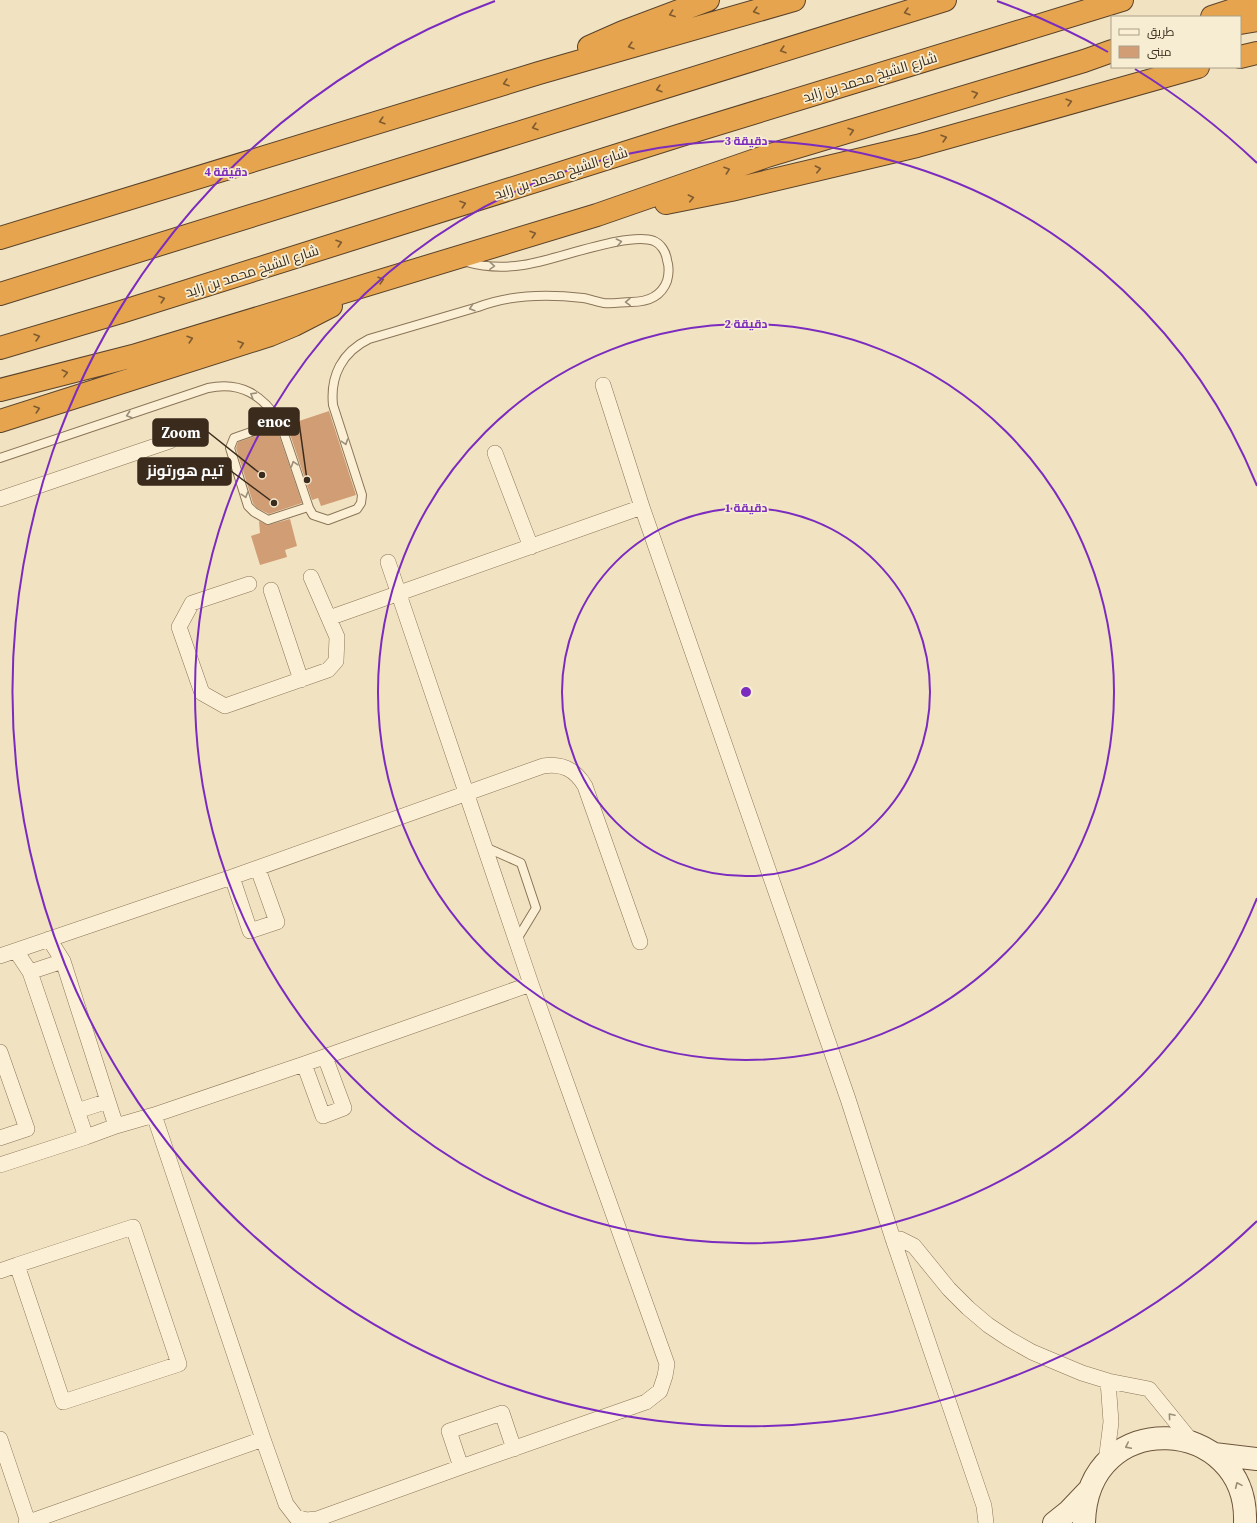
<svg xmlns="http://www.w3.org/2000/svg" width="1257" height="1523" font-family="'Source Serif 4',Cairo,serif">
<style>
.building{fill:#d19d75}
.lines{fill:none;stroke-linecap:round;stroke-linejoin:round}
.lane-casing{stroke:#8b7458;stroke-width:10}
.street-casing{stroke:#8b7458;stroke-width:16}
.secondary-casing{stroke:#6d553b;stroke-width:24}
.highway-casing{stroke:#59422c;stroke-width:24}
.lane{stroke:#fbf0d5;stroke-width:8}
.street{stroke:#fbf0d5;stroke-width:15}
.secondary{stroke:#fbf0d5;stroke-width:22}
.highway{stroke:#e5a44d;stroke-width:22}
.oneway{stroke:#7e5b30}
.oneway2{stroke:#9a8e79}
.ring{fill:none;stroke:#7b2cbf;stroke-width:2}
.labels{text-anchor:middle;stroke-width:3.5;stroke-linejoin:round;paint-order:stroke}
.street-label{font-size:14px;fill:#3a2b1d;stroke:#f7edd2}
.centre{fill:#7b2cbf;stroke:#f7edd2;stroke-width:2}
.ring-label{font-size:12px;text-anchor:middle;font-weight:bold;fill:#7b2cbf;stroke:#f7edd2;stroke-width:3.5;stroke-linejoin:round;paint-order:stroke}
.leader{fill:none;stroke:#3a2b1d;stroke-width:1.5}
.callout-dot{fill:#3a2b1d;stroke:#f7edd2;stroke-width:1.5}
.callout{fill:#3a2b1d;stroke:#3a2b1d;stroke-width:1.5}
.callout-label{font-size:15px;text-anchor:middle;font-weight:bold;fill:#fff}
</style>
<rect width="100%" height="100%" fill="#f1e3c1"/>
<path class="building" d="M329 411 356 495 321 506 318 498 312 500 287 425Z
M277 429 302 503 269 514 257 508 253 503 236 448 238 442Z
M290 519 297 546 285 550 287 557 260 565 251 536 260 533 259 521 268 525Z"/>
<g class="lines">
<defs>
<path id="lane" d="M280 422 234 438 230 448 248 506 254 512 268 520 308 507
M0 458 208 388C241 381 262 395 280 422L309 508 313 515 328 520 357 509 361 503 362 495 333 405C330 376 342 352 369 339L478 307C511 294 548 294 583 298 590 299 597 302 604 303 613 304 622 302 631 302 647 302 661 297 667 281 669 274 669 266 667 260 666 252 661 244 654 241 628 231 554 261 523 265 504 268 484 267 466 262
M485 847 521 863 536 908 516 941"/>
<path id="street" d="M603 385 642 507 848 1099 893 1239 984 1506 986 1523
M495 453 531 547
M0 499 170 441
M388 562 531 984 667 1364 665 1376 660 1391 646 1402 461 1467 449 1431 502 1413 514 1449
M249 584 192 603 179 627 202 693 225 706 328 670 336 661 337 637 311 577
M271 590 301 680
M329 618 642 507
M258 869 277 922 250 931 232 877 543 766C562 763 575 769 585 786L640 942
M49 939 63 961 116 1126 154 1115 263 1439 286 1504 296 1517 306 1520 317 1519 461 1467
M16 951 30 972 63 961
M0 956 232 877
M30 972 86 1137 116 1126
M0 1052 27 1129 0 1138
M325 1057 344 1108 323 1116 304 1064C380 1037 455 1011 531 984
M77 1111 108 1101
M154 1115 304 1064
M0 1165 86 1137
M133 1227 179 1364 63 1402 17 1265Z
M893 1239H900L914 1246 949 1289 968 1308 988 1325 1009 1339 1032 1352 1082 1373 1108 1381 1149 1389 1193 1443
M0 1271 17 1265
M0 1439 28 1522
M1106 1462 1111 1422 1108 1381
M26 1523 263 1439"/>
<path id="secondary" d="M1214 1454 1257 1459
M1054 1523 1069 1511 1088 1491
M1084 1523C1087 1404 1249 1416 1245 1523"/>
<path id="highway" d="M1212 17 1257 2
M1240 23 1257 20
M589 47 623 32 708 0
M1240 57 1257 53
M666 203 731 190 917 146 1198 67
M0 238 539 73 794 0
M0 294 945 0
M0 348 121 312 678 136 1122 0
M0 390 133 356 597 215 767 156 1084 61 1112 51
M0 421 270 335 294 325 331 306"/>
</defs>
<use href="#lane" class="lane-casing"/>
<use href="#street" class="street-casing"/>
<use href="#secondary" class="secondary-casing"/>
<use href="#highway" class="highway-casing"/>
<use href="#lane" class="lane"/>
<use href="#street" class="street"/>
<use href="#secondary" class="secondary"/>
<use href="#highway" class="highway"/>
</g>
<defs><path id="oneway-chevron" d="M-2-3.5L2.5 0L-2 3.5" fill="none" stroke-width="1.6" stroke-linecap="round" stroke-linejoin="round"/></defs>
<g class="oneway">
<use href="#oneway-chevron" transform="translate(756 11) rotate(164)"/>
<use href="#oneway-chevron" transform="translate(907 12) rotate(163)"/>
<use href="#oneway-chevron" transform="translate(672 14) rotate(160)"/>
<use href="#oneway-chevron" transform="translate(631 46) rotate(164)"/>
<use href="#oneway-chevron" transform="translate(783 50) rotate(163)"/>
<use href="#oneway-chevron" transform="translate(506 83) rotate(163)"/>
<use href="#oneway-chevron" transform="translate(659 89) rotate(163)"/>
<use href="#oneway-chevron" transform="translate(975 94) rotate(-17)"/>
<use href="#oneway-chevron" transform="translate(1069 102) rotate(-16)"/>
<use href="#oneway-chevron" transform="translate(382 121) rotate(163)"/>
<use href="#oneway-chevron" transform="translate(535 127) rotate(163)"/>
<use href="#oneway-chevron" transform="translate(851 131) rotate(-17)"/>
<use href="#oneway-chevron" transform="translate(944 138) rotate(-16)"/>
<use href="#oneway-chevron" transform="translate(818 169) rotate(-13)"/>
<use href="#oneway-chevron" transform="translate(727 170) rotate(-19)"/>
<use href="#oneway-chevron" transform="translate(691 198) rotate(-12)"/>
<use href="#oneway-chevron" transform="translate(463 204) rotate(-18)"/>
<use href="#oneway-chevron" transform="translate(533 234) rotate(-17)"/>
<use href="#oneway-chevron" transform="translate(339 243) rotate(-18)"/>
<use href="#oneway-chevron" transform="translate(381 280) rotate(-17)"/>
<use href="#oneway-chevron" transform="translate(162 299) rotate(-18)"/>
<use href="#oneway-chevron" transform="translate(37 337) rotate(-16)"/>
<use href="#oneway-chevron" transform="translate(190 339) rotate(-17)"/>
<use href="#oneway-chevron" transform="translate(241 344) rotate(-18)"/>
<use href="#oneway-chevron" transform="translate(65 373) rotate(-14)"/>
<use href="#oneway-chevron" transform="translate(37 409) rotate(-18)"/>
</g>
<g class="oneway2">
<use href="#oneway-chevron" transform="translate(619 242) rotate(-12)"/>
<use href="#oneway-chevron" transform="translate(492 266) rotate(4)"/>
<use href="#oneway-chevron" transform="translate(628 302) rotate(178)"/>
<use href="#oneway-chevron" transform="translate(472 308) rotate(163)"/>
<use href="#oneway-chevron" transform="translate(253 395) rotate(-149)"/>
<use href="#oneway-chevron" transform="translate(129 415) rotate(162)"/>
<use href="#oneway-chevron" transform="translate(345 442) rotate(72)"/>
<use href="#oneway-chevron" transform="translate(294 464) rotate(-108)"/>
<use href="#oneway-chevron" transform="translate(245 495) rotate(73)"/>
<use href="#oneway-chevron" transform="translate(1171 1416) rotate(-130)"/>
<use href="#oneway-chevron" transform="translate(1128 1446) rotate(154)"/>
<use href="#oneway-chevron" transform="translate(1238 1485) rotate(-114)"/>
</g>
<g class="ring">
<circle cx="746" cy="692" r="184"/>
<circle cx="746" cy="692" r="368"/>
<path d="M1257 898A551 551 0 1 1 1257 486"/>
<path d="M1257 1221A735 735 0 1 1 495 1M997 1A735 735 0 0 1 1108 52M1135 69A735 735 0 0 1 1257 163"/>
</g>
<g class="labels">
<g class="street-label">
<text transform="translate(870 77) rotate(-17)" y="5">شارع الشيخ محمد بن زايد</text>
<text transform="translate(561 173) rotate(-18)" y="5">شارع الشيخ محمد بن زايد</text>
<text transform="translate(252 271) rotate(-18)" y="5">شارع الشيخ محمد بن زايد</text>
</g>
</g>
<circle cx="746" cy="692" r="6" class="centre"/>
<g class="ring-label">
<text x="746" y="145">3 دقيقة</text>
<text x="226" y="176">4 دقيقة</text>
<text x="746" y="328">2 دقيقة</text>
<text x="746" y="512">1 دقيقة</text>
</g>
<path class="leader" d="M307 480L299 422M262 475L208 432M274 503L231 471"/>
<g class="callout-dot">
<circle cx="307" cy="480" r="4"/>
<circle cx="262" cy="475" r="4"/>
<circle cx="274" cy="503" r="4"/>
</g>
<g class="callout">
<rect x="249" y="408" width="50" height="27" rx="4"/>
<rect x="153" y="419" width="55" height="27" rx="4"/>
<rect x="138" y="458" width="93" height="27" rx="4"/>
</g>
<g class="callout-label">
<text x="274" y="427">enoc</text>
<text x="181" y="438">Zoom</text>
<text x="185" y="476">تيم هورتونز</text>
</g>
<rect x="1111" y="16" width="130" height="52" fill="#f7edd2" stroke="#ab9f8a"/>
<rect x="1119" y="29" width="20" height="6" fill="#fbf0d5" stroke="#ab9f8a"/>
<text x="1147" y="36" font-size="12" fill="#3a2b1d">طريق</text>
<rect x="1119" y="46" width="20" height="12" fill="#d19d75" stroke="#ab9f8a"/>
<text x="1147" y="56" font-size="12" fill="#3a2b1d">مبنى</text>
</svg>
